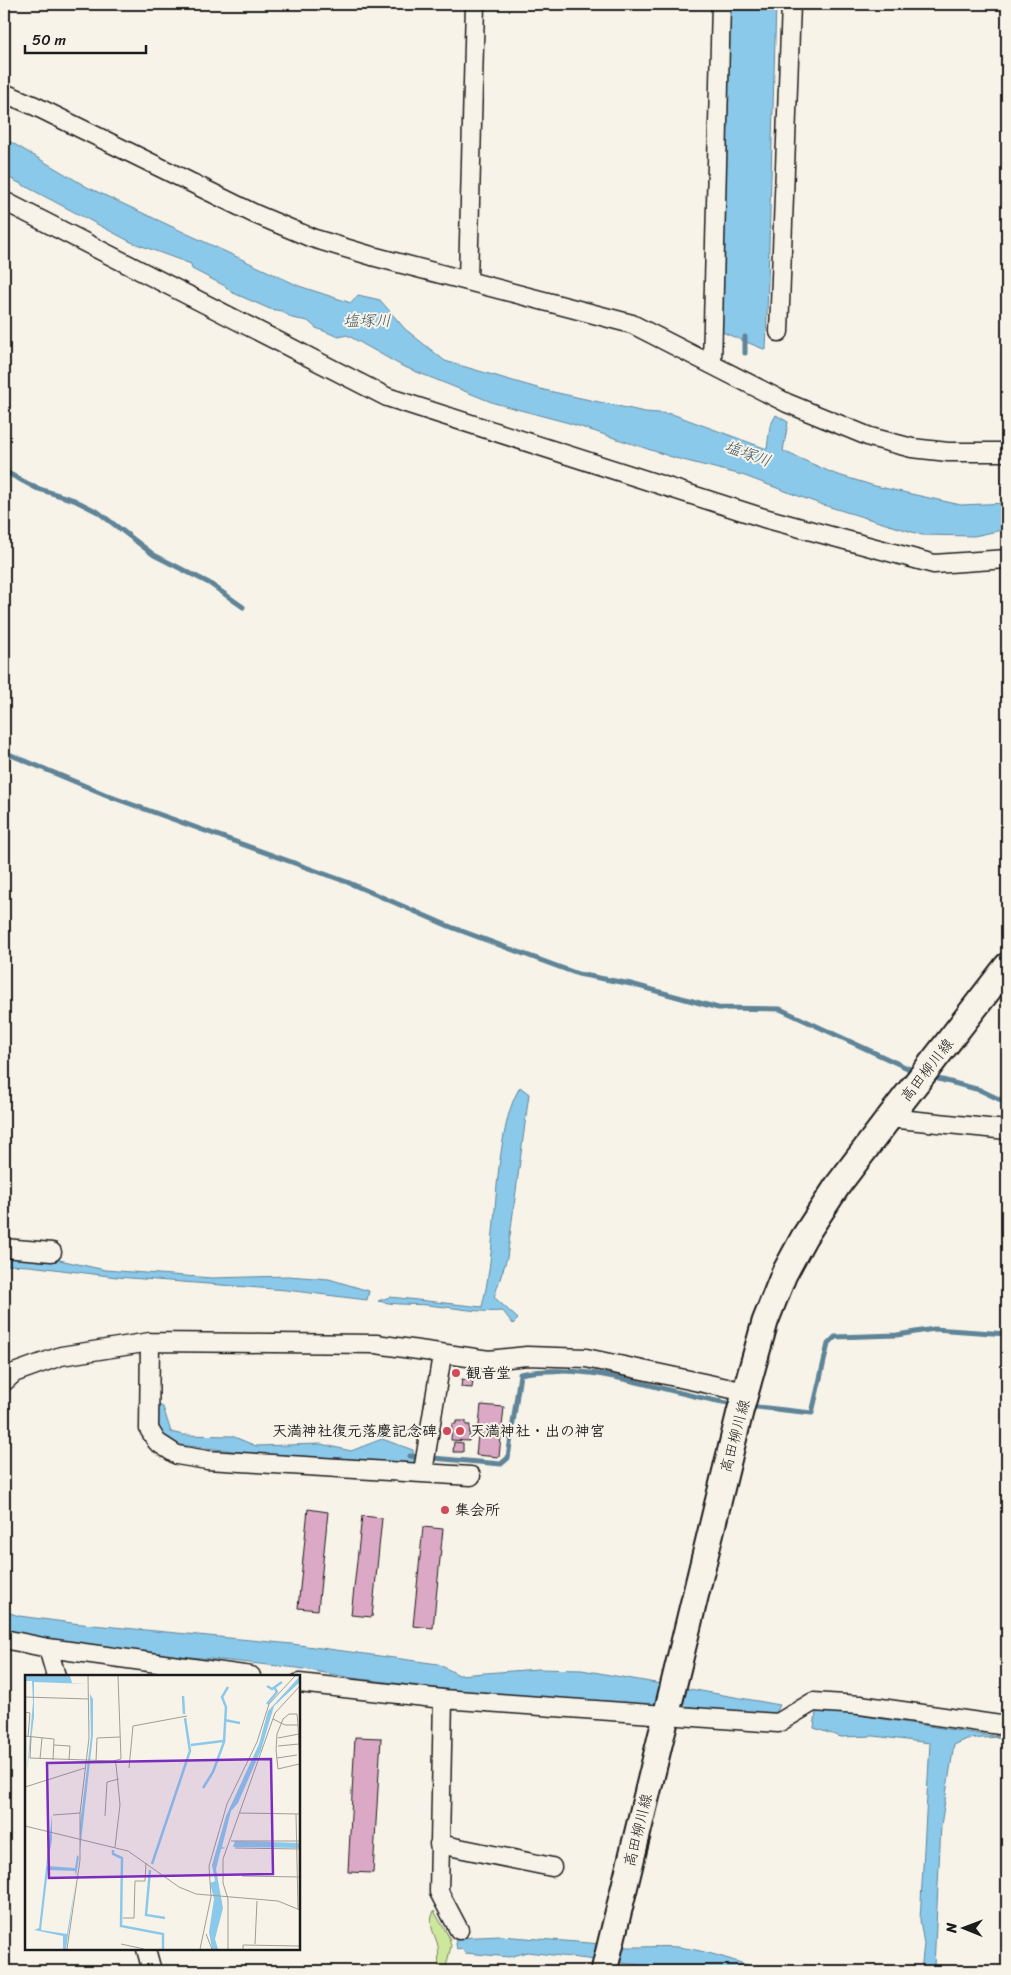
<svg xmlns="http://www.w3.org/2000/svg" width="1011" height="1975" font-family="Sriracha,'Klee One',sans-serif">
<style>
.green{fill:#cde79d;stroke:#74825c}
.water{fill:#8bc9eb;stroke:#5f8498}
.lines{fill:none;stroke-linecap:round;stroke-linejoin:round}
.stream{stroke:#5f8498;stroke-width:5}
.building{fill:#dba9c6;stroke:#1c1c1c}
.minor-casing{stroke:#1c1c1c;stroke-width:21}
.secondary-casing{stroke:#1c1c1c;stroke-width:29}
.minor{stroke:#f7f3e8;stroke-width:18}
.secondary{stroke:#f7f3e8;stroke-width:25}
.poi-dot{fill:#d1495b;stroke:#f7f3e8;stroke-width:2}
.labels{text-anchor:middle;stroke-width:4;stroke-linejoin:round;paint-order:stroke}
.street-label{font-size:15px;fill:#1c1c1c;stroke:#f7f3e8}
.poi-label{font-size:15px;font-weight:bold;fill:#1c1c1c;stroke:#f7f3e8;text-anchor:start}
.water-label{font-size:16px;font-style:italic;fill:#435964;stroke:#f7f3e8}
.inset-river{fill:none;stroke:#8bc9eb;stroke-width:2.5}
.inset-road{fill:none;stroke:#9f9d96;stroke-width:1}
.view{fill:#7b2cbf;fill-opacity:0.15;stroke:#7b2cbf;stroke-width:2.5}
.inset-edge{fill:none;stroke:#1c1c1c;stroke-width:2.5}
</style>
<rect width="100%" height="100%" fill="#f7f3e8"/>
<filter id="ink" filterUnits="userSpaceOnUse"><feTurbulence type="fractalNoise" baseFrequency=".02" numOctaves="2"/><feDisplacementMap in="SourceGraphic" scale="10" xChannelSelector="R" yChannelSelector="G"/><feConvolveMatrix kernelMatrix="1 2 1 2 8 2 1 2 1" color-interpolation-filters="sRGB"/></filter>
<g filter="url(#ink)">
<path class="green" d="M434 1911 449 1937 451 1946 445 1971H440C437 1962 440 1951 437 1942 433 1931 428 1923 434 1911Z"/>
<path class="water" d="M729 4H776L766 350 717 330Z
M4 138 87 187 299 286 351 303 358 295 380 300 405 329 445 361 544 390 645 412 672 414 767 449 770 426 776 415 788 422 783 451 835 474 875 486 961 505 1007 503V529L974 536 922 535 820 504 742 475 675 458 569 423 494 403 402 366 347 335 339 337 316 328 308 321 292 318 282 311 270 309 231 292 225 286 192 269 191 264 131 242 4 175Z
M520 1087 529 1094 507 1258 494 1297 518 1319 513 1324 503 1311C479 1313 459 1308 436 1306 417 1303 397 1306 378 1301L390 1297 482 1307C495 1255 493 1199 502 1146 506 1124 509 1106 520 1087Z
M4 1256 55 1259 105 1270 212 1278 288 1276 329 1279 369 1291 367 1300 286 1290 117 1277 30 1266 4 1265Z
M155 1403 163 1407 171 1432 183 1435 232 1436 256 1446 321 1444 351 1451 382 1439 413 1450 414 1463 251 1453 170 1444 160 1438 156 1425Z
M4 1611 19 1616 72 1623 292 1644 438 1664 459 1675 538 1669 582 1670 780 1705 776 1713 767 1715 678 1708 675 1706 538 1700 352 1678 298 1668 113 1649 4 1632Z
M832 1711 999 1737 967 1739 954 1745 941 1825 934 1966 937 1971H921L924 1944 920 1920 930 1743 874 1736 841 1737 814 1728 816 1712Z
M501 1936 602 1944C627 1950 652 1945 678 1947 710 1951 736 1962 767 1971H690L527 1952 510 1957 465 1953 462 1949 457 1950 455 1938Z"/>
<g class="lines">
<path class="stream" d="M745 353V337
M4 471 36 488 74 500 98 512 154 555 209 583 243 607
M4 752 114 798 347 882 451 927 578 974 631 984 718 1008 780 1009 916 1072
M931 1077 980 1090 1007 1103
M748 1406 812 1413 828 1344 835 1337 897 1335 934 1329 1007 1334
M410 1456 501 1464 508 1458 520 1374C594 1360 663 1394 735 1404"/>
</g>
<path class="building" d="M462 1379 473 1381 472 1388 461 1387Z
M481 1405 504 1407 499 1457 476 1455Z
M456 1421H466V1425H470L469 1441 451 1440 452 1424H456Z
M454 1442 463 1443V1452H453Z
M308 1509 328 1512 318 1610 298 1608Z
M362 1516 382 1518 372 1617 351 1615Z
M423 1527 443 1529 433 1628 413 1626Z
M355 1737 381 1738 373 1873 348 1872Z"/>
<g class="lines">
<defs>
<path id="minor" d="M4 93 35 106 255 214 312 238 372 256 632 324 787 403 870 437 912 448 948 452H1007
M4 201 387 397 764 518 934 564 1007 559
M468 281 475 4
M779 332 791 4
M712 364 721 4
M889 1118 1007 1130
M4 1248 52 1252
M150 1342 149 1429 157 1442 177 1455 207 1460 471 1476
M4 1382 14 1373 61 1356 150 1342 376 1344 489 1360 527 1356 586 1358 746 1392
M423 1472 442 1355
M4 1639 48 1648 251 1676
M48 1648 56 1676
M299 1683 443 1699 778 1723 813 1702 860 1705 1007 1726
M443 1699 439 1892 459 1930
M439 1844 552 1867
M146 1949 152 1971"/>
<path id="secondary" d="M604 1971 740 1412 765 1322 784 1274 804 1237 838 1185 889 1118 1007 966"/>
</defs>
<use href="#minor" class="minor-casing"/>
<use href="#secondary" class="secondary-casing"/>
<use href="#minor" class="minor"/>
<use href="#secondary" class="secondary"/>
</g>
</g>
<g class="poi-dot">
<circle cx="456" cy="1373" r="5"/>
<circle cx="447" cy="1431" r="5"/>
<circle cx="460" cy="1431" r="5"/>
<circle cx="445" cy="1510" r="5"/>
</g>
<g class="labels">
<g class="street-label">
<text transform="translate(927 1070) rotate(-52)" y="5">高田柳川線</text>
<text transform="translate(735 1436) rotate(-75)" y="5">高田柳川線</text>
<text transform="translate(638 1830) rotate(-76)" y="5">高田柳川線</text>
</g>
<g class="poi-label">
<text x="466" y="1378">観音堂</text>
<text x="437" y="1436" text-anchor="end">天満神社復元落慶記念碑</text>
<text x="470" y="1436">天満神社・出の神宮</text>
<text x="455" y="1515">集会所</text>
</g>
<g class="water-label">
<text x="367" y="326">塩塚川</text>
<text transform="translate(748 453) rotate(20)" y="6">塩塚川</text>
</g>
</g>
<g transform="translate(25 1675)">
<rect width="275" height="275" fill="#f7f3e8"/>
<path d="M0 1H45L47 8 62 9 9 7V42L2 96 8 27 7 6H0ZM275 1V7L249 31 236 75 213 128 206 136 197 172 201 173 196 174 191 194 198 233 190 264 193 274H187L184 257 189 224 185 208 190 206 187 190 201 141 234 69 243 36ZM65 19 68 24V60L55 176V149L66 61ZM27 140V165L22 191 50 193 52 180 54 182 51 201 50 196 23 195 16 255 42 259 51 205 41 274H38V261L9 255 14 253ZM210 166 275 168V173L208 172Z" fill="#8bc9eb"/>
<path class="inset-river" d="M242 11 247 14 257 7M158 21 159 39M242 29 252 17 249 12M199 45 215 48M166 70 198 66M178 113 188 97 199 67 201 32 197 22 203 12M88 175V179L97 183 96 251 138 259V274M127 189 165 76 160 43M125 195 121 240 140 243"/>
<path class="inset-road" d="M0 22 64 24M0 37 5 38 3 62M248 44 260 50H273L275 95M273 50 272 39H264L258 44 252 59 251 75 253 94 274 89M0 61 29 64 28 85M6 62 5 83 88 86 91 89 95 130 90 172M253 63 274 59M29 70 45 71 44 85M253 71 274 69M252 83 272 80M15 84 17 63M71 86 72 63 95 62M88 86 96 84 93 1M104 93 108 51 162 41M0 112 60 93M215 138 275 139M271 139 273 234M28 140 55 138M80 141 82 107 94 104M0 151 103 176 154 212 171 219 253 226 275 235M206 166H275M210 173 275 174M217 201 275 202M98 243H109L110 206H120L121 188M181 259 187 274M96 269 119 274M230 269 232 226M42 274 55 185V138L64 63 63 1M175 274 186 222 184 191 202 129 232 67 244 29 270 1M203 274V224L198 208V184L250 38 275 11M218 274V270L275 271"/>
<path class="view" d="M246 84 248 199 24 203 22 88Z"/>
<rect width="275" height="275" class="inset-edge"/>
</g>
<rect width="1011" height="1975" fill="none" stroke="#f7f3e8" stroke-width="20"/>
<rect x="10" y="10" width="991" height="1955" fill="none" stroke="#1c1c1c" stroke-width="2" filter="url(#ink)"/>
<g transform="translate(964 1928) rotate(271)" stroke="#f7f3e8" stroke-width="4" paint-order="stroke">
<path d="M0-4L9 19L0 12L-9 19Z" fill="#1c1c1c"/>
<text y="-8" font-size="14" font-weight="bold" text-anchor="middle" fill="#1c1c1c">N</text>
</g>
<path d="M25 45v8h121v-8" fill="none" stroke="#1c1c1c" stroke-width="2.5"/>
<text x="32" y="45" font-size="15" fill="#1c1c1c" stroke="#f7f3e8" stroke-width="4" paint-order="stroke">50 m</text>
</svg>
